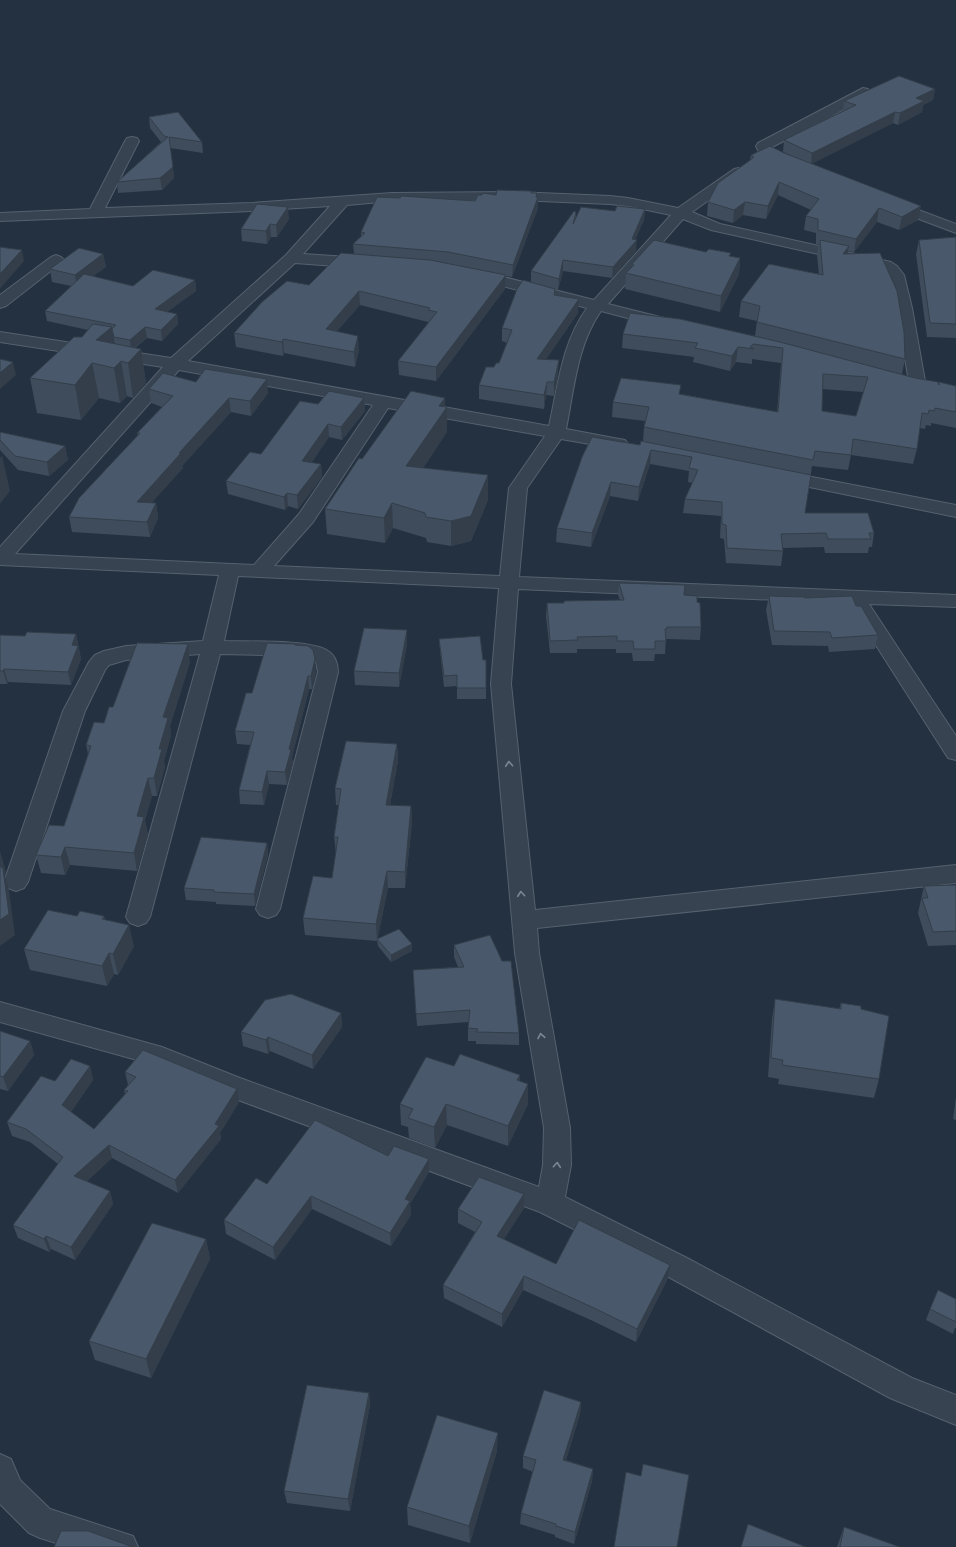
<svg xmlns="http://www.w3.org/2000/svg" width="956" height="1547" font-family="'Alegreya Sans',sans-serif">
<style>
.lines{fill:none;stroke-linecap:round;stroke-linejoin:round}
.minor-casing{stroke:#56616e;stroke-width:2}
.minor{fill:#384351;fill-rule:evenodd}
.wall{fill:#3f4c5b;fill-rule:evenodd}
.shaded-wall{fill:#333e4a}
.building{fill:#49586a;stroke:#333e4a;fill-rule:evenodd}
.oneway{stroke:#7c8794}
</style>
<rect width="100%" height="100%" fill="#233141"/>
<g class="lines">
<defs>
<path id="minor" d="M863 88 868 89 869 92 868 95 825 120 770 148 795 160 797 163 795 166C784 169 770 159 760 154L756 146 758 143Z
M132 137 137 138 139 141 105 208 252 203 392 193 516 192 610 196 628 198 678 208 734 169 739 168 744 169 746 172 744 175 692 212 720 224 891 262 897 266 904 275 912 308 926 387 924 391 918 392 912 391 910 387 896 308 886 272 881 268 711 230 683 219 608 304 664 318 666 321 664 324 658 326 601 311C577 345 574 390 566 429L619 439 625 440 628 444 625 448 619 449 561 439 527 488 519 577 956 595V607L869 604 956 736V760L948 758 849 603 518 589 511 684 535 910 956 865V883L537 928 539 953 570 1128 571 1165 565 1197 685 1257 912 1378 956 1395V1425L890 1398 665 1275 540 1212 222 1094 148 1063 0 1022V1002L162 1047 240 1078 539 1187 543 1165 544 1128 515 953 491 684 499 588 238 576 224 641C246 642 311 639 328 651 335 655 338 664 338 672L280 909 276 915 268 918 260 915 256 909 318 672 316 662 307 656 220 654 150 917 146 923 138 926 130 923 126 917 200 654 126 660 109 665 105 670 85 711 28 882 24 888 16 891 8 888 4 882 63 711 89 662 95 655 104 651 126 646 203 641 219 575 0 565V547L163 367 0 342V332L171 358 286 255 330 206 252 211 0 221V213L90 209 125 141 127 138ZM516 200 610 204 628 206 671 215 594 300 476 270 471 272 468 275 471 278 587 308C562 342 558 386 549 426L188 361 295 263 363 268 368 266 371 263 368 260 363 258 303 254 347 205 392 201ZM179 370 373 405 299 514 254 565 15 554ZM388 408 545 436 509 488 500 576 274 566 313 522Z
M892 200 956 224V233L887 207 885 204 887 201Z
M56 255 61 257 64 260 61 263 6 306 0 308V295L51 257Z
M781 471 956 505V517L775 480 772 476 775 472Z
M0 1454 11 1459 20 1480 50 1509 133 1536 138 1547H69L40 1538 29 1533 0 1504Z"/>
</defs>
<use href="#minor" class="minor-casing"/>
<use href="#minor" class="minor"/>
</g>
<path class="wall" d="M935 89 933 100 923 105 922 112 898 125 893 123 811 164 918 220 899 230 877 222 854 252 848 251V254L905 359 902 374 938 384 956 386V428L931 423V426L926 425 925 429 920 428 917 449 913 464 851 455 848 470 812 466 805 513 874 533 872 547H869L868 553H825L824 547 783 548V551L781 566 726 563 724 539 720 538 721 516 683 513 685 499 692 483 688 482 689 471 650 464 638 501 610 496 591 547 556 542 557 528 643 442 644 427 645 421 612 417 613 402 681 394 777 412 781 363 752 359V364L736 362 730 371 693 362 694 357 622 348 623 334 755 336 757 321 739 317 741 301 819 275 817 255 819 244H816V233L804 230 806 216 811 210 778 195 766 219 743 215 733 223 707 216 708 202 750 160 751 155 784 153 799 159 783 152 784 140 843 112 844 101ZM822 389 863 392 856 416 822 411Z
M149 117 202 142 203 153 170 148 174 178 162 190 118 193 117 182 161 142 150 128Z
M531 193H537V197H538V208L512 277 506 276 505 289 436 381 399 375 398 361 428 323V322L360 305 337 331 359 350 355 367 284 353 283 356 236 347 234 333 309 285 354 254 353 244 361 236V232L400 198 475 201 482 195Z
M645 209 644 220 635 240 636 251 612 278 563 271 558 290 555 289V295L578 313 546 359 558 374 554 396 546 395 544 409 479 399V385L494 367 499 363 507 343 502 341V328L531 282V271L576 212V218L615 211Z
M289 219 277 237H271L267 244 242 241 241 229Z
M956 237V340V338L927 337 916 254 919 240Z
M706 252 740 258 739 274 720 312 625 289 626 273 632 267V264Z
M103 254 106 267 93 276 133 286 195 280 196 291 167 312 177 314 178 324 162 341 147 338 135 348 141 349 146 383 133 398 127 396 120 403 99 398 81 420 37 413 30 378 82 337 88 330 47 321 45 311 71 286 52 282 50 269Z
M196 382 268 393 251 416 231 412 182 466 183 468 151 503H156L158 518 150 537 72 532 69 517 138 436 137 433 162 407 151 403 149 389Z
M364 398 365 411 342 440 329 437 311 463 321 464 322 477 298 509 288 506 285 510 228 494 226 481 261 454 318 404Z
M445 398V407H447V432L423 468 488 475V500L471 541 451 546 427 542 426 538 393 528 385 543 327 534 325 509 362 459Z
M0 432 65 446 68 460 49 476 18 470 0 450Z
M619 583 684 595 697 602 701 627 700 640 666 639 665 654H655L654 661H633L632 653H616V649H577V653H550L546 616 547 603H564V601L620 600 618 595Z
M769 596 805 598 856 606 878 635 875 649 829 652 828 646 772 645 766 610Z
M76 634 81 659 71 685 8 682 7 684H0V635L25 636Z
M439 639 483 660H486V699H457V686L444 687 440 650Z
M295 644V645L316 672 312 689H309L292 757 293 763 287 785 269 784 264 805 240 804 239 790 250 745 237 744 235 731 252 693Z
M407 644 399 687 355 685 354 671Z
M190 662 170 726 171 735 164 761 165 767 157 796H152L145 820 148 835 137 871 70 865 65 875 41 873 36 855 64 826 88 754 86 745 104 723 113 707Z
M397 744 398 761 390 805 411 806 412 823 405 888H388L377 941 305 935 303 918 332 878 336 853 334 837 339 805H336L335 788Z
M267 843 268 855 255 906 216 904V902L186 900 184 888Z
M956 885V945L928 946 918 913 924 886Z
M77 916H104L105 920 134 946 118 975 114 974 107 986 30 970 24 949Z
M377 939 412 951 391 962 378 946Z
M454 945 519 1033V1045L476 1044V1041H468V1022L417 1026 413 970 458 967 454 957Z
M775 999 839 1009 841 1003 861 1009 879 1079 874 1098 778 1084 779 1079 768 1077 772 1019Z
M341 1013 342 1027 313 1069 270 1051 268 1054 243 1046 241 1032Z
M0 1031 30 1041 34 1055 8 1091 0 1089Z
M90 1066 93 1080 71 1112 94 1129 125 1094 124 1090 128 1085 125 1072 239 1102 220 1133 221 1139 178 1193 112 1158 86 1182 110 1191 113 1204 75 1260 51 1249 49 1252 18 1238 13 1225 58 1164 30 1142 12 1136 7 1122 55 1081Z
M454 1066 520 1075V1081L528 1104 508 1146 447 1125 435 1148 409 1138 408 1127 401 1125 400 1104Z
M956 1097V1120L953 1119Z
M388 1156 429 1159V1172L410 1204 411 1215 391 1246 312 1209 275 1260 226 1234 224 1220 267 1184Z
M524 1194V1208L504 1239 556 1264 668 1278 636 1342 593 1321 523 1290 502 1327 444 1298 443 1285 475 1232 458 1223V1209Z
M206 1239 210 1259 151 1378 95 1360 89 1341Z
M956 1299V1328H955L953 1334 926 1320 930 1309Z
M369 1393 370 1405 350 1511 287 1503 284 1491Z
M581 1402 580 1414 566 1460 593 1469 592 1481 574 1544 555 1537V1535L520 1524 521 1513 533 1472 523 1468V1456Z
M497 1451 470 1543 408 1525 407 1507Z
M844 1527 900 1547H837Z"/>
<path class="shaded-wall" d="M935 89 933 100 923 105 922 112 898 125 900 113 916 98Z
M895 112 893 123 811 164 812 153Z
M173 167 174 178 162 190 160 178Z
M779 182 778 195 766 219 768 206Z
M537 193V200L538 197V208L512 277 513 265Z
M745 202 743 215 733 223 734 210Z
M921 206 918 220 899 230 902 217Z
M288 207 289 219 277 237 276 225Z
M879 208 877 222 854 252 856 239Z
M645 209 644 220 633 244 637 240 636 251 612 278 613 267 632 239Z
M270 224 271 237 267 244 266 231Z
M849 246 846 262 843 254Z
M22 250 24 261 0 289V274Z
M103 254 106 267 77 288 75 275Z
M740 258 739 274 720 312 721 296Z
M563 260V271L558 290 559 279Z
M506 275 505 289 436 381V367Z
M195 280 196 291 157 319 155 309Z
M359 291 360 305 327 343 326 329Z
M579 299 578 313 537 373V359Z
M177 314 178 324 162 341 161 330Z
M112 327 118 362 96 340Z
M145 327 147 338 131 350 130 340Z
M358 336 359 350 355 367 354 352Z
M283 339 284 353 283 356 282 342Z
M738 347 736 362 730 371 732 356Z
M141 349 146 383 133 398 128 363Z
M559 360 558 374 554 396V382Z
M121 361 127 396 120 403 114 368Z
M13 362 16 375 0 389V373Z
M92 363 99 398 81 420 75 385Z
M267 379 268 393 251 416 250 401Z
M547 382 546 395 544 409V395Z
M229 398 231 412 182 466 183 468 139 517 137 502 179 453Z
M364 398 365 411 342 440 341 427Z
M445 398V410L447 407V432L407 491 406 466 439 406Z
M328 424 329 437 303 474 302 461Z
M65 446 68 460 49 476 47 462Z
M651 450 650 464 638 501 639 487Z
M2 455 10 491 0 504V458Z
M321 464 322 477 298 509 297 495Z
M488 475V500L471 541 451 546V521Z
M611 482 610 496 591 547 592 533Z
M287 493 288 506 285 510 284 497Z
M156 503 158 518 150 537 147 522Z
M392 503 393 528 385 543 384 518Z
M407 630V644L399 687V673Z
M76 634 81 659 71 685 68 672 72 645Z
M188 644 190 662 170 726 171 735 164 761 165 767 157 796 154 778 159 749 163 717Z
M315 659 316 672 312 689 311 676Z
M4 669 8 682 7 684 3 671Z
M308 676 309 689 292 757 293 763 287 785 285 772 289 749Z
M397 744 398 761 387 822 386 805Z
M267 771 269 784 264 805 262 792Z
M148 778 152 796 145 820 148 835 137 871 134 853 137 816Z
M411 806 412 823 405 888V872Z
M267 843 268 855 255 906 254 894Z
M65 847 70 865 65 875 61 857Z
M0 851 6 872 5 876 9 890 15 935 0 946Z
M387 871 388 888 377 941 376 924Z
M129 925 134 946 118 975 113 954Z
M412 944V951L391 962V955Z
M109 953 114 974 107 986 102 966Z
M341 1013 342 1027 313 1069 312 1055Z
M268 1037 270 1051 268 1054 266 1040Z
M30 1041 34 1055 8 1091 3 1077Z
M90 1066 93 1080 66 1119 62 1105Z
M520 1075V1095L517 1080Z
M528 1084V1104L508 1146V1126Z
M237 1089 239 1102 220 1133 221 1139 178 1193 175 1180 215 1124Z
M446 1104 447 1125 435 1148 434 1127Z
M109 1145 112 1158 77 1190 74 1176Z
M429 1159V1172L410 1204 411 1215 391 1246 390 1233 405 1199Z
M110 1191 113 1204 75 1260 71 1247Z
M524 1194V1208L497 1250V1236Z
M311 1196 312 1209 275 1260 273 1247Z
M46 1236 51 1249 49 1252 44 1239Z
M206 1239 210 1259 151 1378 146 1359Z
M670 1265 668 1278 636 1342 637 1329Z
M524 1276 523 1290 502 1327V1314Z
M369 1393 370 1405 350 1511 348 1499Z
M581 1402 580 1414 562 1472 563 1460Z
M498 1433 497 1451 470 1543 469 1526Z
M593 1469 592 1481 574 1544 575 1532Z"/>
<path class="building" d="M899 76 935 89 916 98 924 101 900 113 895 112 812 153 784 140 856 105 844 101Z
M178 112 202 142 169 137 173 167 160 178 117 182 168 137 164 136 149 117Z
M770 146 784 153 921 206 902 217 879 208 856 239 818 230V219L806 216 819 199 779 182 768 206 745 202 734 210 708 202 718 183 749 161 754 157 751 155Z
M497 190 531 191V193H537L536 197H538L513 265 448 252 353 244 365 233 361 232 377 197 400 198 401 196 475 201 478 195H482L483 193 496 195Z
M257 204 288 207 276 225 270 224 266 231 241 229Z
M617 206 645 209 632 239 637 240 613 267 563 260 559 279 531 271 574 211 576 212 573 224 581 207 615 211Z
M956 237V324L930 323 919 240Z
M654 240 706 252 709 249 731 253 729 256 740 258 721 296 626 273 634 265 632 264Z
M820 240 849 246 843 254 880 253 897 291 904 332 905 359 757 322 760 306 741 301 769 264 823 275Z
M0 247 22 250 0 274Z
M79 248 103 254 75 275 50 269Z
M341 253 430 260 506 275 436 367 398 361 437 312 428 310 430 308 359 291 326 329 358 336 354 352 283 339 282 342 234 333 262 302 287 281 309 285Z
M153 270 195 280 155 309 177 314 161 330 145 327 130 340 114 337 112 329 116 325 45 311 84 274 133 286Z
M523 280 555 289 554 295 579 299 537 359 559 360 554 382H547L544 395 479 385 486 367H494L496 363H499L512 330 502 328 517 289Z
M630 313 680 319 780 342 915 378 938 382 939 385V382L956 386V412L935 408 934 411 929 410 928 414 922 413 917 449 853 439 851 455 815 451 813 460 644 427 649 407 613 402 621 378 681 385 679 394 778 412 783 348 753 344 750 347 754 349 738 347 732 356 695 348 698 343 623 334ZM823 374 868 377 856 416 822 411Z
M93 324 112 327 96 340 141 349 128 363 121 361 114 368 92 363 75 385 30 378 74 337H82Z
M0 359 13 362 0 373Z
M205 369 267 379 250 401 229 398 179 453H181L137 502 156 503 147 522 69 517 79 498 140 433H137L173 396 149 389 163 373 196 382Z
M329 391 364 398 341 427 328 424 302 461 321 464 297 495 287 493 284 497 226 481 250 452 261 454 300 401 318 404Z
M411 391 445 398 439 406 447 407 406 466 488 475 471 516 451 521 426 517 425 513 392 503 384 518 325 509 359 458 362 459Z
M0 432 65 446 47 462 15 456 0 440Z
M592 437 640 445 641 441 811 475 805 513H868L874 533H869L871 539H828L826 533 781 534 783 551 727 548 726 525 722 524V502L685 499 698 470 689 468 692 457 651 450 639 487 611 482 592 533 557 528 582 457Z
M619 583 685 585 684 595 697 596V602L700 603 701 627H667V629H665L666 641H655V649H634L633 641H617V636L577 637 578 640 550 641 547 603H564V601L624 600Z
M769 596 804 597 805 598 852 596 856 606H861L878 635 832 638 830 632 774 631Z
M364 628 407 630 399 673 354 671Z
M27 632 76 634 72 645 78 646 68 672 4 669 3 671H0V635L25 636Z
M480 636 483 660H486V688H457V675L444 676 439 639Z
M137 643 188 644 163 717 168 718 159 749H162L154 778H148L137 816 144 817 134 853 65 847 61 857 36 855 49 825 64 826 91 746 86 745 94 722 104 723 109 707H113Z
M267 643 295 644V645L308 646 313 650 315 659 311 676H308L289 749 291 750 285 772 267 771 262 792 239 790 254 732 235 731 246 693H252Z
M346 741 397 744 386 805 411 806 405 872 387 871 376 924 303 918 313 876 332 878 338 837H334L341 789 335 788Z
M201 837 267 843 254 894 214 892V890L184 888Z
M0 866 3 869 9 914 0 920Z
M956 885V931L933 932 922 898H928L924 886Z
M48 910 77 916 80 911 104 916 102 919 129 925 113 954 109 953 102 966 24 949Z
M399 929 412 944 391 955 377 939Z
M490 935 502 961H511L519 1033 476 1032 478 1029 468 1028 470 1010 416 1014 413 970 464 967 454 945Z
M291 994 341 1013 312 1055 268 1037 266 1040 241 1032 265 1000Z
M775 999 841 1009V1003L861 1006V1009L889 1016 879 1079 782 1065 783 1060 771 1058Z
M0 1031 30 1041 3 1077 0 1076Z
M143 1050 237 1089 215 1124 219 1126 175 1180 109 1145 74 1176 110 1191 71 1247 46 1236 44 1239 13 1225 63 1157 26 1129 7 1122 41 1076 55 1081 71 1059 90 1066 62 1105 94 1129 128 1091 124 1090 136 1077 125 1072Z
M460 1054 520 1075 517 1080 528 1084 508 1126 446 1104 434 1127 408 1118 413 1109 400 1104 426 1057 454 1066Z
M315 1120 388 1156 394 1146 429 1159 405 1199 410 1201 390 1233 311 1196 273 1247 224 1220 256 1178 267 1184Z
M479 1177 524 1194 497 1236 556 1264 579 1220 670 1265 637 1329 594 1308 524 1276 502 1314 443 1285 482 1222 458 1209Z
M152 1223 206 1239 146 1359 89 1341Z
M938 1290 956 1299V1322L930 1309Z
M307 1385 369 1393 348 1499 284 1491Z
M544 1390 581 1402 563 1460 593 1469 575 1532 556 1526V1524L521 1513 536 1460 523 1456Z
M437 1415 498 1433 469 1526 407 1507Z
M643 1464 689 1475 677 1547H614L626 1472 641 1476Z
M748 1524 806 1547H741Z
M844 1527 900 1547H840Z
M61 1531H88L133 1547H54Z"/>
<defs><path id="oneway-chevron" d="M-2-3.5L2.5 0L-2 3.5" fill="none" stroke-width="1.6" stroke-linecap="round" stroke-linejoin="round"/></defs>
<g class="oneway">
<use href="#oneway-chevron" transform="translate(509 764) rotate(-95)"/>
<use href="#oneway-chevron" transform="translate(521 894) rotate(-95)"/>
<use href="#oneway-chevron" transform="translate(541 1036) rotate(-101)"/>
<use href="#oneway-chevron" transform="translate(557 1165) rotate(-85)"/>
</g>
</svg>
